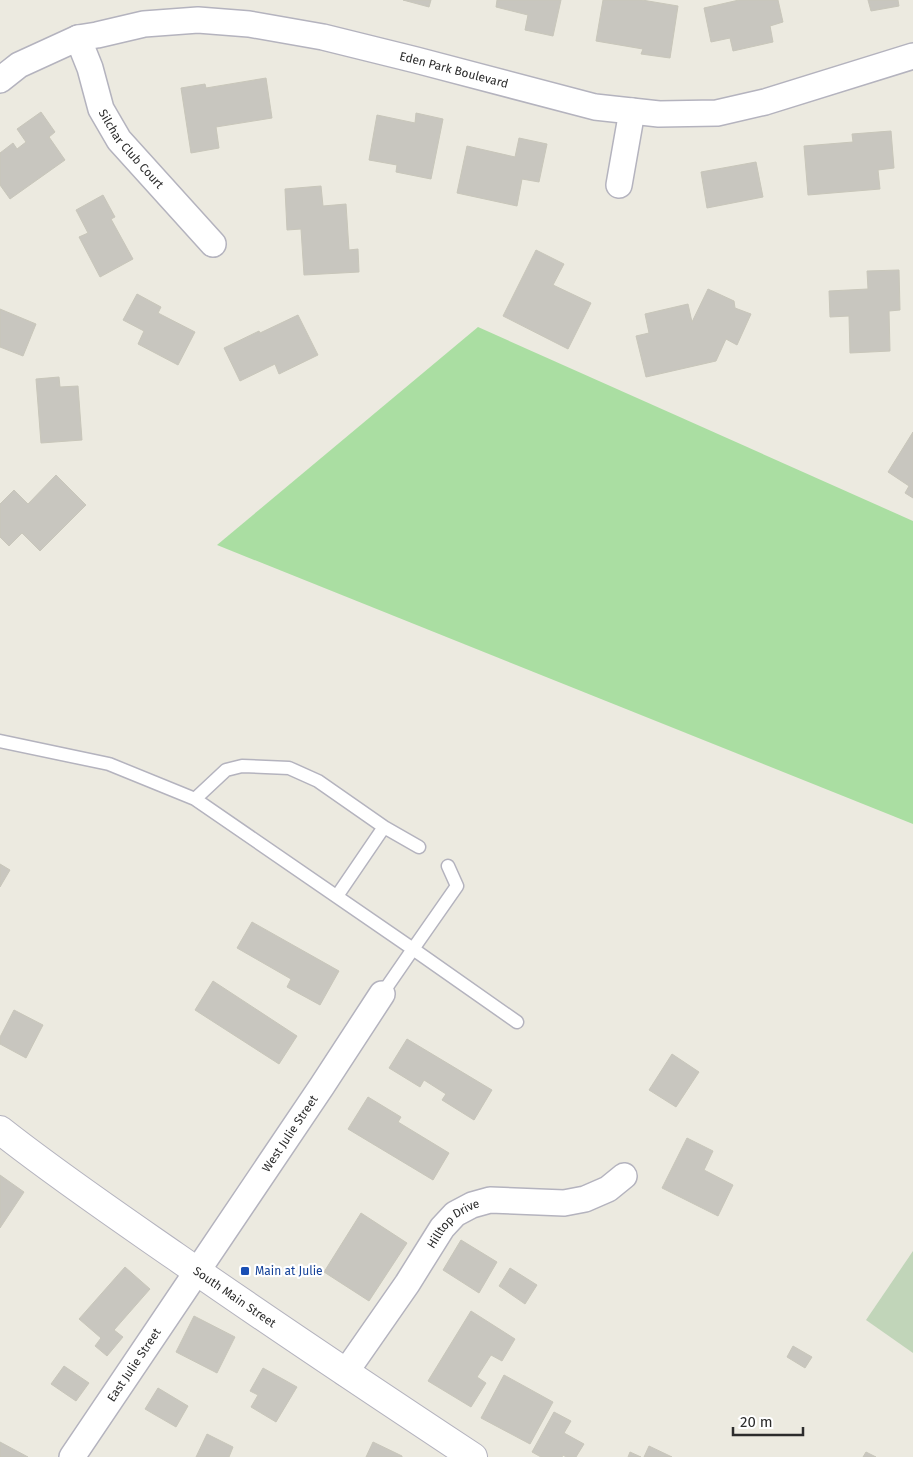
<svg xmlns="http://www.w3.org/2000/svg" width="913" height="1457" font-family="'Fira Sans',sans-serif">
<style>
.green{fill:#aadea2}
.cemetery{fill:#c1d5b9}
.building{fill:#c8c6bf;stroke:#c8c6ba}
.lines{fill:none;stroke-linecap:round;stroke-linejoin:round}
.service-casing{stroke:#b4b3be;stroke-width:15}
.minor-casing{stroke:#b4b3be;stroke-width:28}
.secondary-casing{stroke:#b4b3be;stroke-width:30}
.service{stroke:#fff;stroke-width:12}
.minor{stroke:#fff;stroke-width:25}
.secondary{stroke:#fff;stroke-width:28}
.transit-dot{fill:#1a4fb4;stroke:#fff;stroke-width:2}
.labels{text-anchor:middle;stroke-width:4.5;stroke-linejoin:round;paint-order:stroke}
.street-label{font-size:12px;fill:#2c2c2c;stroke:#fff}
.transit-label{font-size:12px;fill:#164399;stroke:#fff;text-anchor:start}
</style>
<rect width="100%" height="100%" fill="#eceae0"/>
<path class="green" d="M478 327 913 521V824L217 545Z"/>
<path class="cemetery" d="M913 1251V1353L866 1320Z"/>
<path class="building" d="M403 0H431L429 7Z
M497 0H561L553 36 525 30 528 15 496 7Z
M603 0H642L678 6 670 58 641 54 643 49 596 41Z
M739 0H778L783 22 770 26 773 42 733 51 730 38 711 42 704 8Z
M868 0H898L899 6 871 11Z
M266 78 272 118 216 127 219 148 191 153 181 88 205 84 206 88Z
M41 112 55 132 49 137 65 160 10 199 0 185V153L13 143 17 149 26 142 17 129Z
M416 113 443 119 431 179 396 172 397 165 369 160 377 115 415 123Z
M891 131 894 168 878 170 880 189 808 195 804 146 853 142 852 134Z
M519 138 547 144 539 182 522 179 517 206 457 193 467 146 515 157Z
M756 162 763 197 707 208 701 172Z
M321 186 323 206 346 204 349 250 358 249 359 272 304 275 301 229 287 230 285 189Z
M103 195 115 217 111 219 133 259 100 277 79 237 88 233 76 210Z
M536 250 564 264 553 285 591 303 568 349 503 316Z
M899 270 900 310 889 311 890 351 850 353 849 316 830 317 829 291 868 289 867 271Z
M708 289 734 301 735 308 751 314 737 345 726 339 716 361 646 377 636 336 649 333 645 314 688 304 692 322Z
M137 294 161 307 158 313 195 332 178 365 138 344 144 331 123 320Z
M0 309 36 324 23 356 0 347Z
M298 315 318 355 279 374 275 364 240 381 224 348 259 331 260 333Z
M59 377 60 387 78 386 82 440 41 443 36 379Z
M913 432V498L905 493 909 486 888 472Z
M56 475 86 505 40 551 22 533 9 546 0 537V504L14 490 28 504Z
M0 864 10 870 0 887Z
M252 922 339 971 320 1005 287 987 291 979 237 948Z
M213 981 297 1036 279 1064 195 1010Z
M14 1010 43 1025 26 1058 0 1044V1037Z
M407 1039 492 1090 474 1120 442 1100 446 1094 424 1080 420 1087 389 1068Z
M672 1054 699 1072 676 1107 649 1090Z
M368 1097 401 1117 398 1122 449 1153 433 1180 348 1129Z
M687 1138 713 1151 704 1170 733 1185 718 1216 662 1188Z
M0 1175 24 1192 0 1228Z
M361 1213 407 1243 369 1301 324 1272Z
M461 1240 497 1262 479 1293 443 1270Z
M125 1267 150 1289 114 1330 123 1337 107 1356 95 1346 101 1338 79 1319Z
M510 1268 537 1285 525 1304 499 1286Z
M471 1311 515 1339 502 1361 491 1355 477 1377 486 1383 471 1407 428 1381Z
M194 1316 235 1337 217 1373 176 1352Z
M793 1346 812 1357 805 1368 787 1357Z
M64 1366 89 1383 76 1401 51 1384Z
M263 1368 297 1387 276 1422 251 1407 258 1395 250 1391Z
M504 1375 553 1402 530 1444 481 1418Z
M158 1388 188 1406 176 1427 145 1409Z
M554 1412 571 1421 564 1433 584 1444 576 1457H566L563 1455 562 1457H541L532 1452Z
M207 1434 233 1447 229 1457H196Z
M0 1442 28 1457H0Z
M373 1442 402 1456V1457H366Z
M649 1446 672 1457H644Z
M630 1452 641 1457H628Z
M866 1452 876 1457H863Z"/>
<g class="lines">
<defs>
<path id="service" d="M0 741 109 764 195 799 413 949 382 994
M195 799 226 770 242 766 289 768 318 781 384 827 337 896
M384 827 419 847
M448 866 457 886 413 949 517 1022"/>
<g id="minor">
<path id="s1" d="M78 38 90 68 101 109 119 140 213 244"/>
<path id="s2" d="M0 80 19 65 78 38 97 35 144 24 198 20 249 24 323 37 416 60 595 107 659 114 717 113 765 102 913 56"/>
<path d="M619 185 632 111"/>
<path id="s3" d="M345 1373 407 1284 442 1228 455 1214 472 1205 490 1200 564 1203 585 1199 608 1189 624 1176"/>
<path id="s4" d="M72 1457 322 1086 382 994"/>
</g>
<g id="secondary">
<path id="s5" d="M0 1130C57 1175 116 1215 175 1256 274 1325 373 1391 473 1457"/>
</g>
</defs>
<use href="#service" class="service-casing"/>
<use href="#minor" class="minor-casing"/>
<use href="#secondary" class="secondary-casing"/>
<use href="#service" class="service"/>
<use href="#minor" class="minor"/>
<use href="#secondary" class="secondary"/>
</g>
<rect class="transit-dot" x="240" y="1266" width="10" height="10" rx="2.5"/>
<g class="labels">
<g class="street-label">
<text dy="4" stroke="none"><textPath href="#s2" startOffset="472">Eden Park Boulevard</textPath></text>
<text dy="4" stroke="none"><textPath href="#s1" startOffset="125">Silchar Club Court</textPath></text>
<text dy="4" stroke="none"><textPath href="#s4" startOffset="390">West Julie Street</textPath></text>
<text dy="4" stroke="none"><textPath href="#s3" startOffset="186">Hilltop Drive</textPath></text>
<text dy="4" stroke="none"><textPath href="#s5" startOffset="288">South Main Street</textPath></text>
<text dy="4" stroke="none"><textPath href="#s4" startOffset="111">East Julie Street</textPath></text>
</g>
<g class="transit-label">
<text x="255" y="1275">Main at Julie</text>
</g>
</g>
<path d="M733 1427v8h70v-8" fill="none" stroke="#2c2c2c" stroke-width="2.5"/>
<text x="740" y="1427" font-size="15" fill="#2c2c2c" stroke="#ffffff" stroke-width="4" paint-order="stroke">20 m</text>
</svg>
